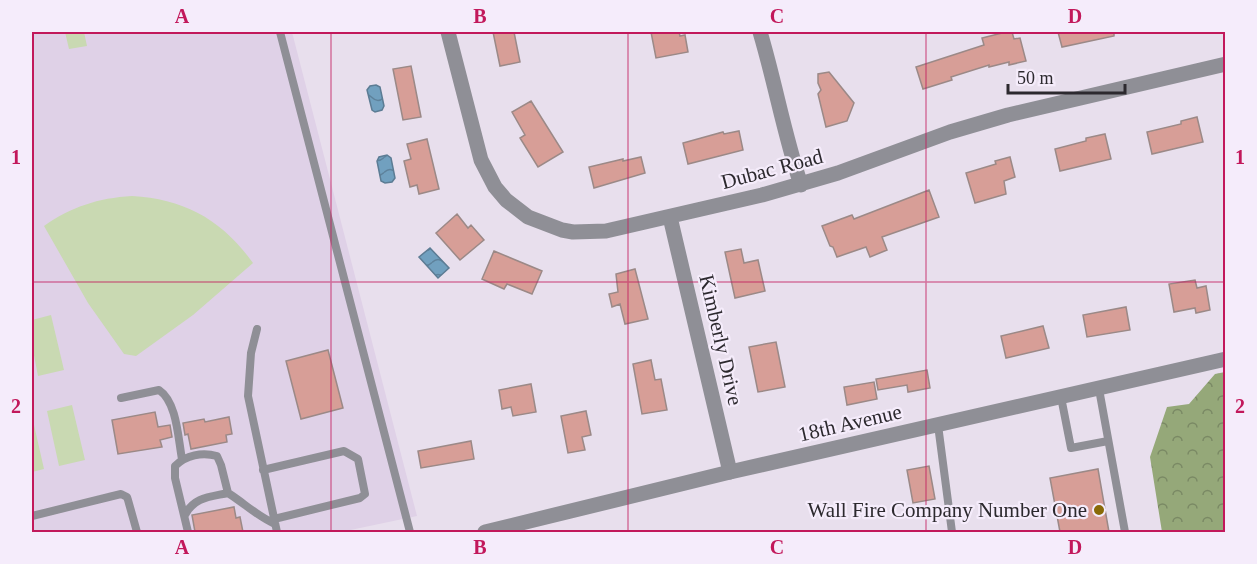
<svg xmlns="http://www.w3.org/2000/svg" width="1257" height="564" font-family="Georgia,serif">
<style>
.built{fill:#dfd1e7}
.forest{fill:url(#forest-crowns)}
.pitch{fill:#c9d9b2}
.water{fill:url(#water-waves);stroke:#5c7c94;stroke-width:1.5}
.building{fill:#d79e97;stroke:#9b8987;stroke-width:1.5}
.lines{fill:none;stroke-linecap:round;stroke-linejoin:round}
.service{stroke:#8f8f96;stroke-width:8}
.minor{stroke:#8f8f96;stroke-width:15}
.tertiary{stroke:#8f8f96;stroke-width:15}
.grid{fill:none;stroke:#c2185b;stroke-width:1.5;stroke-opacity:0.55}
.poi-dot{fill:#896a08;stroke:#f5ecfb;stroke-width:2}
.labels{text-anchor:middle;stroke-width:4.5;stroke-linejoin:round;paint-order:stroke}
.street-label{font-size:21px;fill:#2c292e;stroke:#f5ecfb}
.poi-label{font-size:21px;fill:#2c292e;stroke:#f5ecfb;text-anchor:end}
.neatline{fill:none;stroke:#c2185b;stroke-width:2}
.grid-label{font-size:20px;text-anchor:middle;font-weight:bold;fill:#c2185b}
</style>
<defs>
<pattern id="forest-crowns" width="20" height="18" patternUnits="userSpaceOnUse" patternTransform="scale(1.5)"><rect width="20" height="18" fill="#95a879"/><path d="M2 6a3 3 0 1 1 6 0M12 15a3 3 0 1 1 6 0" fill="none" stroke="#7a8964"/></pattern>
<pattern id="water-waves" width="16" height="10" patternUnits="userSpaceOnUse" patternTransform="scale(1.5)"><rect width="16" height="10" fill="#71a0bf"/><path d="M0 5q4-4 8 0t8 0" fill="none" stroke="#5d829c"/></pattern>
</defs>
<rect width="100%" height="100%" fill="#e8dfed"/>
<path class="built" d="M32 32H292L417 516 341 532H32Z"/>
<path class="forest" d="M1225 372V532H1162L1150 457 1167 407 1189 404 1215 374Z"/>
<path class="pitch" d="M65 32H84L87 46 69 49Z
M132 196C185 199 222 220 253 263L193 315 136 356 124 354 88 303 44 226C71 207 98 198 132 196Z
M51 315 64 370 38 376 32 345V320Z
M72 405 85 460 59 466 47 411Z
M32 416 44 469 32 472Z"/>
<path class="water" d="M376 85 380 87 384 106 382 110 375 112 372 110 367 90 370 86Z
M387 155 391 158 395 178 392 182 385 183 381 181 377 161 379 157Z
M430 248 449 268 438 278 419 257Z"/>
<path class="building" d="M493 32H514L520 62 500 66Z
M651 32H679L680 36 685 35 688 52 656 58Z
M1006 32H1012L1014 39 1020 38 1026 61 1009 65V62L989 67V65L951 77 952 80 923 89 916 67 984 45 982 38Z
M1058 32H1114V36L1062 47Z
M411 66 421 117 403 120 393 69Z
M829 72 854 103 847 121 826 127 818 94 821 90 818 83V74Z
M531 101 563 152 538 167 520 138 525 135 512 112Z
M1197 117 1203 142 1152 154 1147 132 1181 124V121Z
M739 131 743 150 688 164 683 143 723 132 724 134Z
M1105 134 1111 159 1060 171 1055 149 1086 141V138Z
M427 139 439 189 419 194 417 185 410 187 404 161 411 159 407 144Z
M641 157 645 173 594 188 589 167 623 159V161Z
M1010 157 1015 177 1004 181 1006 194 975 203 966 173 996 164 995 161Z
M929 190 939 217 882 237 887 250 870 257 866 247 837 257 833 247 830 246 822 226 852 215 854 219Z
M457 214 468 228 471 225 484 240 460 260 436 233Z
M741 249 744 263 758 260 765 291 735 298 725 252Z
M494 251 542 271 532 294 507 284 504 289 482 279Z
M635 269 648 319 625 324 620 304 612 307 609 294 618 292 616 274Z
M1195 280 1197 288 1206 286 1210 310 1196 313 1195 308 1174 312 1169 284Z
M1126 307 1130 330 1087 337 1083 315Z
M1043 326 1049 348 1006 358 1001 336Z
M776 342 785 387 758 392 749 347Z
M328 350 343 408 301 419 286 361Z
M651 360 655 380 661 379 667 410 642 414 633 364Z
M927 370 930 388 908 392 907 385 878 390 876 379Z
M874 382 877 399 847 405 844 387Z
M531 384 536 412 513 416 511 407 502 409 499 390Z
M586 411 591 435 582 437 585 450 568 453 561 416Z
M155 412 158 427 170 425 172 437 160 440 162 447 118 454 112 420Z
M229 417 232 434 226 435 227 442 191 449 188 434 185 435 183 423 204 419 205 422Z
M471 441 474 459 421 468 418 451Z
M929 466 935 499 913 503 907 470Z
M1098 469 1109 532H1060L1050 478Z
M234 507 236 518 240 517 243 532H195L192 515Z"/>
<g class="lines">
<path class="service" d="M280 32 410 532
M257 329 251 353 248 396 277 532
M1099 389 1125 532
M1061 397 1071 448 1108 441
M121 398 159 390C177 402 178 438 182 459
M938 425 952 532
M263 470 344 451 358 459 365 494 360 498 274 519
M185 515C194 497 210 497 228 493
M32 516 121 494 127 497 128 500 137 532
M188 532 175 478V466C186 455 202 452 217 456L221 465 228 493C244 503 257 516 275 524"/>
<path class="minor" d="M448 32 481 160 495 187 506 200 528 217 562 230 573 232 606 231 762 195 838 173 950 132 1008 115 1226 64
M760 32C775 82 784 134 801 185
M670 217 730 472"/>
<path class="tertiary" d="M485 532 730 472 1226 359"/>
</g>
<path class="grid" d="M331 32V532M628 32V532M926 32V532M32 282H1226"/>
<circle class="poi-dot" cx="1099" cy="510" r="6"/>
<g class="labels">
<g class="street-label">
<text transform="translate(772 169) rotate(-15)" y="7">Dubac Road</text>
<text transform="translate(721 340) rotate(77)" y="7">Kimberly Drive</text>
<text transform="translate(850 423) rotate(-13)" y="7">18th Avenue</text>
</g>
<g class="poi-label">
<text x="1087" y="517">Wall Fire Company Number One</text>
</g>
</g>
<rect width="1257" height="564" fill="none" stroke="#f5ecfb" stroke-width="66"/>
<path d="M1008 84v9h117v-9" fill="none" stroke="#2c292e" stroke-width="3"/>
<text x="1017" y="84" font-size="18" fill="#2c292e" stroke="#f5ecfb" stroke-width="4.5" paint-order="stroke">50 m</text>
<rect x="33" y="33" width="1191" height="498" class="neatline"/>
<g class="grid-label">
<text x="182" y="23">A</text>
<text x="480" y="23">B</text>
<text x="777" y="23">C</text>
<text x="1075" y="23">D</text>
<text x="16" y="164">1</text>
<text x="1240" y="164">1</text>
<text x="16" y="413">2</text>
<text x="1240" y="413">2</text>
<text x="182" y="554">A</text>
<text x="480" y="554">B</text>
<text x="777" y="554">C</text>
<text x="1075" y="554">D</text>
</g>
</svg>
